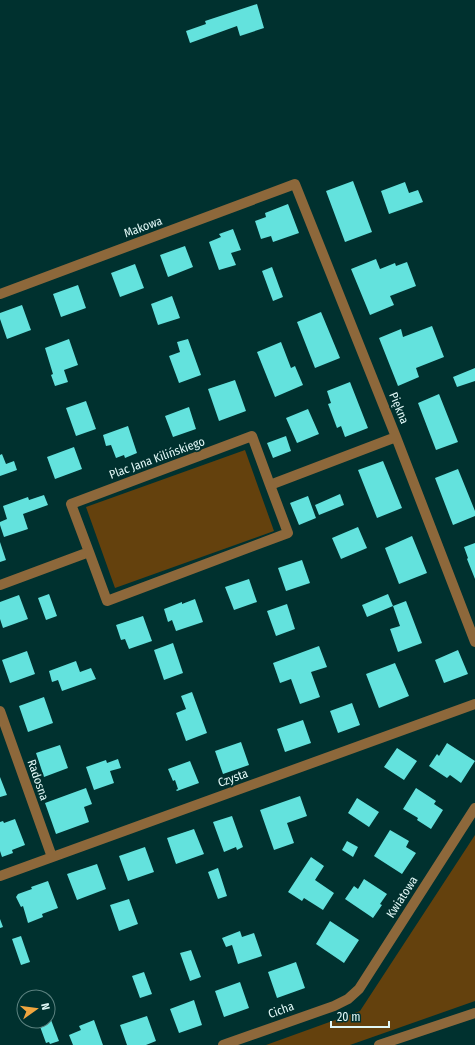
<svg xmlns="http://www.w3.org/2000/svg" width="475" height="1045" font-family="'Fira Sans Condensed',sans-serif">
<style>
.green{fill:#64410d}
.building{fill:#63e2dd}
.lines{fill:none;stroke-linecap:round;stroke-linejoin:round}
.minor{stroke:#8d683b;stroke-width:10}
.labels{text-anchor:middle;stroke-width:4;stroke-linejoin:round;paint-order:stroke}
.street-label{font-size:12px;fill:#e1f8f7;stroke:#00312f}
</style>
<rect width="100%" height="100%" fill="#00312f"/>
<path class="green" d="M245 450 274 531 115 588 86 507Z
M475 835V1001L350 1045H266L360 1011Z"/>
<path class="building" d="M257 4 264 28 240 36 237 26 190 43 186 31 206 24 205 21Z
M353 181 372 232 345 242 326 191Z
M405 182 409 193 418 190 423 202 389 214 381 191Z
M288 204 299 233 273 242 271 236 261 239 255 221 266 217 265 213Z
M233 229 241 250 231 253 236 265 219 270 209 242 221 237 219 234Z
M185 246 193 267 168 277 160 255Z
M376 259 380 269 395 263 396 266 407 262 416 286 390 296 394 305 370 315 351 269Z
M135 264 144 288 120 297 111 273Z
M272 267 283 297 273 301 262 271Z
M78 285 86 308 61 317 53 294Z
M172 296 180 318 158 325 151 304Z
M22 305 31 330 7 339 0 319V313Z
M321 312 340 358 315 368 297 322Z
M432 326 444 357 416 368 419 377 398 386 379 338 401 329 403 337Z
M69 339 78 365 64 370 68 382 55 386 51 375 53 374 45 348Z
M188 339 201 375 179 383 169 356 180 352 177 342Z
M281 342 291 368 295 366 303 385 275 397 257 352Z
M475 368V381L457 387 453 377Z
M235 380 246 411 219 421 208 389Z
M350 382 368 428 345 437 341 426 337 428 328 404 331 403 327 391Z
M439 394 458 442 436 450 418 403Z
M86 401 96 429 76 436 66 408Z
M189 407 196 429 173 437 165 416Z
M308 409 319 434 297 443 286 418Z
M128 426 137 453 125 458 124 455 116 458 111 445 106 446 103 435Z
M286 436 291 451 273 458 267 443Z
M74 447 82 469 55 479 47 457Z
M2 454 6 464 14 461 17 470 0 476V455Z
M383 461 402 508 377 518 358 470Z
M458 469 475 511V516L453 525 435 478Z
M340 494 344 505 319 515 315 505Z
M44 495 48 505 23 514 28 529 4 537 0 525V522L7 519 3 506 28 497 29 500Z
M308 496 316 518 299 525 290 503Z
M358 527 367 548 341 559 332 538Z
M412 536 427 573 399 584 385 548Z
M0 542 6 560 0 562Z
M475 543V579L467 559 468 558 464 547Z
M302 560 310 583 286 591 278 568Z
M249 579 257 602 234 610 225 587Z
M49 594 57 616 46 620 38 598Z
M388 594 393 606 406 601 422 643 398 652 390 629 400 626 393 606 367 617 362 605Z
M19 595 28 619 3 628 0 619V602Z
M195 599 203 622 176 631 172 620 168 622 164 609 182 602V604Z
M287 604 295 629 276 636 267 611Z
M143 616 152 641 129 649 125 639 121 640 116 625Z
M173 643 183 673 164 680 154 650Z
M319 646 327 667 311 672 320 697 300 704 291 679 280 683 273 663Z
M458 650 468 674 444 683 435 660Z
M27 651 35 674 10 683 2 660Z
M76 661 80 672 91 668 96 679 62 691 58 680 52 682 49 671Z
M395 663 409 696 379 708 366 674Z
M192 692 207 733 186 741 176 713 186 709 181 696Z
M44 697 53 723 28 732 19 706Z
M352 703 360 725 338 733 330 711Z
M303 720 311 743 285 752 277 729Z
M241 742 249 765 223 774 215 751Z
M447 743 475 761 461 783 450 775 447 778 429 766 437 754 439 756Z
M60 745 68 768 44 777 36 753Z
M397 748 417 761 404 780 384 767Z
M118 759 121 768 110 771 114 783 94 790 86 767 106 760 107 763Z
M190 761 199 783 177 791 176 790 178 789 175 780 173 781 168 769Z
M0 777 7 795 0 797Z
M86 788 92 804 84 807 89 822 56 834 45 803Z
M416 788 436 801 434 804 443 810 431 829 417 820 418 818 403 809Z
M300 796 307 816 287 823 294 843 274 850 260 810Z
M357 798 379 812 369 827 348 813Z
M232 816 243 847 237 850 236 847 224 852 213 822Z
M15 819 25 845 12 850 13 853 2 857 0 851V822L3 821 4 823Z
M194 829 204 854 176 864 167 838Z
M390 830 409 841 406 847 416 853 402 874 374 856Z
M347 841 358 847 353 857 342 850Z
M145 847 154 872 128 881 119 856Z
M311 857 324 866 315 880 334 893 323 910 304 898 302 901 288 892Z
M97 864 106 889 77 900 67 874Z
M218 868 227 896 218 899 208 872Z
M364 879 387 894 380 904 382 905 373 918 345 899 354 886 358 889Z
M48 881 58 908 42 914 43 917 28 923 23 906 21 907 16 897 18 894 32 889 31 887Z
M129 899 138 924 119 931 110 905Z
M0 919 3 927 0 928Z
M330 921 359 940 344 963 316 944Z
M240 931 242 937 254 933 262 956 238 964 232 945 226 947 222 938Z
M21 936 30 962 21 965 12 939Z
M191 950 201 977 190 981 180 953Z
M296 962 305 988 277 998 268 972Z
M144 972 152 994 140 998 132 976Z
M240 982 249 1008 224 1017 215 991Z
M194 1000 202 1025 179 1033 170 1009Z
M48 1012 59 1041 50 1044 49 1042 46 1043 38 1021H48Z
M147 1016 156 1041 146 1045H127L120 1025Z
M94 1020 103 1045H73L69 1035 81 1030 79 1026Z"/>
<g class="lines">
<path class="minor" d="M0 294 295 184 396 437 475 642
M89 552 71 504 252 436 270 485
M0 585 89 552 107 601 288 533 270 485 396 437
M0 711 52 857
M0 876 475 704
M223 1045 334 1006 348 999 359 989 475 808
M379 1045 475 1013"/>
</g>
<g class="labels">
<g class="street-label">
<text transform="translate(143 227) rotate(-20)" y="4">Makowa</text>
<text transform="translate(399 408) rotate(68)" y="4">Piękna</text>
<text transform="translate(157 458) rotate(-20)" y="4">Plac Jana Kilińskiego</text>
<text transform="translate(233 778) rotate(-20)" y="4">Czysta</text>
<text transform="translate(38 780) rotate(71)" y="4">Radosna</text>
<text transform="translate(402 897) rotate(-57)" y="4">Kwiatowa</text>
<text transform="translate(281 1010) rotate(-20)" y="4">Cicha</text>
</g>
</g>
<g transform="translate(36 1009) rotate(76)"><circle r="19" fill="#00312f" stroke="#5a817f"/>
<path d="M0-3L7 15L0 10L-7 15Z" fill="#f0a63f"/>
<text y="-6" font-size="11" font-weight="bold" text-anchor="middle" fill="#e1f8f7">N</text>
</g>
<path d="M331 1021v6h58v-6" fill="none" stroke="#e1f8f7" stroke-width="2"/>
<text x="337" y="1021" font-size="12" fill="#e1f8f7" stroke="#00312f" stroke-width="3" paint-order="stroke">20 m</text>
</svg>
